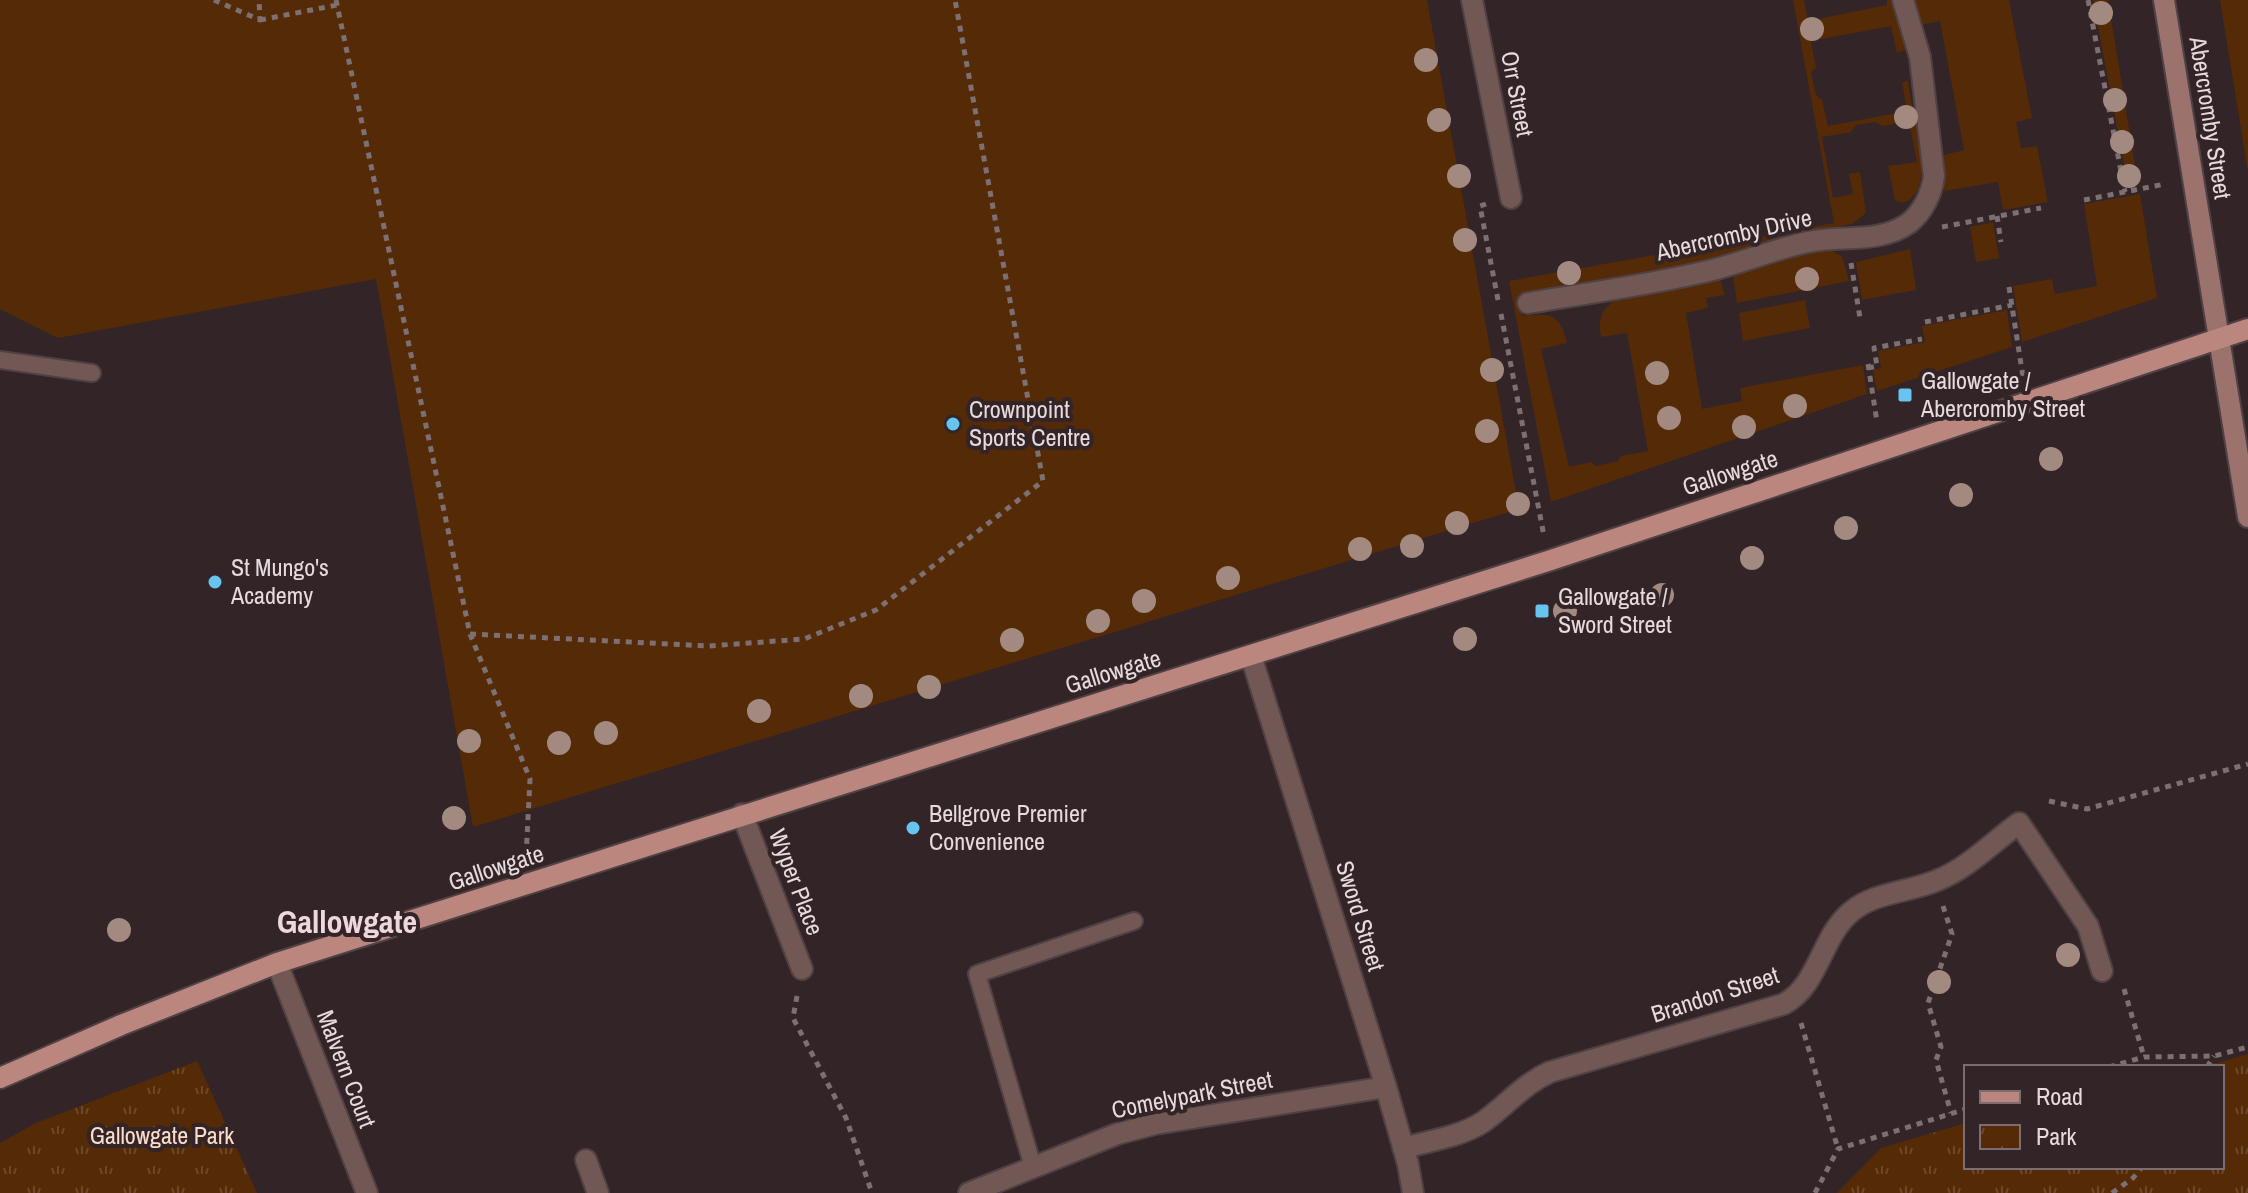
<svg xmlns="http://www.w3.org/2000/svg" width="2248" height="1193" font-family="'Archivo Narrow',sans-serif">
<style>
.green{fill:#552a07}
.park{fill:url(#park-tufts)}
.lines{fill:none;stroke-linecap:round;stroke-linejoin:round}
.lane-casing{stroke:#504145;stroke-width:20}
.street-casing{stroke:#504145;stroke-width:24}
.secondary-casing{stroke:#504145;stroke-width:24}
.primary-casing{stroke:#504145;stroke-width:24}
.path{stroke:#7d7073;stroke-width:5;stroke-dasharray:6 6;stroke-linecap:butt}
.lane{stroke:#725854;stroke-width:16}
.street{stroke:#725854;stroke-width:20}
.secondary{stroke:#9c726c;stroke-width:20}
.primary{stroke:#bb867e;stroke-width:20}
.tree{fill:#a28a81}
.poi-dot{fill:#67c4f0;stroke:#332428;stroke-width:3}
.labels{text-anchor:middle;stroke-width:8;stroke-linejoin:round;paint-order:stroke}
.street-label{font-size:24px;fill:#e6dbde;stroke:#332428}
.poi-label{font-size:24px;fill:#e6dbde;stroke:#332428;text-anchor:start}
.park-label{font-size:24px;fill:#fcddc9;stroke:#332428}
.district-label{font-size:32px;font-weight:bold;fill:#eed8dd;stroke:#332428}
</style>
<defs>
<pattern id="park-tufts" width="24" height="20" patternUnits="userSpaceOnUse" patternTransform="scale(2)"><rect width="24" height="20" fill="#552a07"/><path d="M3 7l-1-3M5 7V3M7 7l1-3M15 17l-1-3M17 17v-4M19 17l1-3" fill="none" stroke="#6d482b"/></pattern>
</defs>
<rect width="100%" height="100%" fill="#332428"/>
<path class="green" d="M0 0H1427L1519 509 473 827 376 279 58 338 0 309Z
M1793 0H1804L1808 21 1887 5V0H1893L1903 29 1905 50 1897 53 1891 26 1811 41 1816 68 1811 72 1816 95 1822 100 1828 126 1907 111 1902 82 1908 81C1910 109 1941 193 1902 203L1895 200 1888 166 1917 162 1909 121 1883 126 1875 122 1856 125 1851 132 1822 137 1833 198 1853 194 1849 174 1860 172 1866 213 1852 224 1765 241 1709 260 1518 295 1523 316C1551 313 1560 314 1567 343L1541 349 1569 467 1591 462 1596 466 1618 461 1621 456 1648 451 1627 333 1601 337C1597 317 1603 304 1623 297L1720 279 1725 295 1706 298 1708 308 1686 313 1702 409 1742 401 1740 388 1863 365 1867 394 1551 502 1509 281 1834 223Z
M1914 0H2009L2032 118 2016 122 2021 148 2037 146 2048 202 2003 210 1998 182 1944 191V170L1940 156 1964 150 1940 21 1921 25Z
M2093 0H2108L2138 184 2128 186Z
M2220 0H2248V172Z
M2140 194 2157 298 2022 342 2013 286 2052 279 2055 294 2097 286 2084 204Z
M1993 222 1999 258 1976 262 1970 227Z
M1910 249 1916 290 1862 300 1856 262Z
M1829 250 1842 256 1849 281 1737 303 1733 275 1799 254Z
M1805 300 1810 328 1743 341 1739 313Z
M2007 310 2012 347 1877 391 1873 370 1881 368 1878 351 1925 342 1922 326Z"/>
<path class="park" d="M2248 1054V1193H1837L1881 1148 1966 1123V1167H2222V1067H2180L2217 1063Z
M197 1061 257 1193H0V1143L36 1123Z"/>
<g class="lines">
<defs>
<path id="lane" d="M0 360 92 373
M1033 1167 977 974 1134 921"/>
<path id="street" d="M1472 0 1511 198
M1528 303C1588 293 1649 285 1708 271 1742 263 1774 249 1808 242 1840 235 1880 244 1909 223 1923 212 1932 193 1934 176L1920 57 1903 0
M1251 656 1386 1087 1408 1164 1413 1193
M742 814 802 969
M277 963 367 1193
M1403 1148C1429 1141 1460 1137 1483 1122 1506 1106 1523 1084 1550 1072L1784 1004C1819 985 1821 936 1852 911 1875 892 1911 892 1938 880 1968 868 1993 842 2019 823L2088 926 2102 971
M586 1160 598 1193
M969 1193 1117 1134 1155 1124 1386 1087"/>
<path id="secondary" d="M2164 0 2248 517"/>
<path id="primary" d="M0 1078 121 1025 277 963 1548 561 2248 329"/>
</defs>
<use href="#lane" class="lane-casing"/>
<use href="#street" class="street-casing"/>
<use href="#secondary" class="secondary-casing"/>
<use href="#primary" class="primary-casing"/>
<path class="path" d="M214 0 260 20 259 0
M336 0 470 634 530 779 526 857
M2088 0 2125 192
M260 20 337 5
M2084 200 2165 184
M1486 204 1480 206 1498 300
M1997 216 2001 242
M1942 227 2041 208
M1851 263 1860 318
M2009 287 2023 377
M1501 314 1544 536
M1925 322 2012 305
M1868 364 1877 422
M1868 368 1877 366 1874 348 1922 339
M470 634 709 646 804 639 876 610 1043 481 955 0
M2049 801 2087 809 2248 764
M1943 906 1952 934 1928 1003 1941 1047 1936 1060 1951 1113
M2124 989 2144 1057
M797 996 793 1018 846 1118 872 1193
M1801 1023 1838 1149
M2109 1067 2144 1057 2214 1056 2248 1047
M2207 1067 2214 1056
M1815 1193 1838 1149 1966 1109
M2112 1193 2133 1178 2142 1167"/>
<use href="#lane" class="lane"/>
<use href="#street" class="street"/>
<use href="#secondary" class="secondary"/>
<use href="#primary" class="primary"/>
</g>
<g class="tree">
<circle cx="2101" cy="13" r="12"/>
<circle cx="1812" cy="29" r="12"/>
<circle cx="1426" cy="60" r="12"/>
<circle cx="2115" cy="100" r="12"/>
<circle cx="1906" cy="117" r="12"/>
<circle cx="1439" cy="120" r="12"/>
<circle cx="2122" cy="142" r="12"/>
<circle cx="1459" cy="176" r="12"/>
<circle cx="2129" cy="176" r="12"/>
<circle cx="1465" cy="240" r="12"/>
<circle cx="1569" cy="273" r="12"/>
<circle cx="1807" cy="279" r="12"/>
<circle cx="1492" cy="370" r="12"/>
<circle cx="1657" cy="373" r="12"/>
<circle cx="1795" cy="406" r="12"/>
<circle cx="1669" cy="418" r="12"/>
<circle cx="1744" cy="427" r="12"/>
<circle cx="1487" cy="431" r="12"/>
<circle cx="2051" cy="459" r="12"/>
<circle cx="1961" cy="495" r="12"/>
<circle cx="1518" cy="504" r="12"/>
<circle cx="1457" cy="523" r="12"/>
<circle cx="1846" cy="528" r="12"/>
<circle cx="1412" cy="546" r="12"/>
<circle cx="1360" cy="549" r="12"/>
<circle cx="1752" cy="558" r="12"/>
<circle cx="1228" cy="578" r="12"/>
<circle cx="1662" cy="595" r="12"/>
<circle cx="1144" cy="601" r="12"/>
<circle cx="1565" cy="611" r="12"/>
<circle cx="1098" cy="621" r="12"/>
<circle cx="1465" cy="639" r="12"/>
<circle cx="1012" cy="640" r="12"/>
<circle cx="929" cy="687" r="12"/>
<circle cx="861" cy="696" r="12"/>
<circle cx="759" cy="711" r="12"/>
<circle cx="606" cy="733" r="12"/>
<circle cx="469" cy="741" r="12"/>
<circle cx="559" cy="743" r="12"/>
<circle cx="454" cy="818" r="12"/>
<circle cx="119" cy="930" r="12"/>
<circle cx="2068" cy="955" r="12"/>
<circle cx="1939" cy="982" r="12"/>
</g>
<g class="poi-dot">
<rect x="1897" y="387" width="16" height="16" rx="4"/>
<circle cx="953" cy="424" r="8"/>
<circle cx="215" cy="582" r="8"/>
<rect x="1534" y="603" width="16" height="16" rx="4"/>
<circle cx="913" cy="828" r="8"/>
</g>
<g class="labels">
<g class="street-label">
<text transform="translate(1517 94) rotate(79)" y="8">Orr Street</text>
<text transform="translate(2210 118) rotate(81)" y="8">Abercromby Street</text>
<text transform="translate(1734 235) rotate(-13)" y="8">Abercromby Drive</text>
<text transform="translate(1730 473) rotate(-18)" y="8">Gallowgate</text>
<text transform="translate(1113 672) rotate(-17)" y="8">Gallowgate</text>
<text transform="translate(496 868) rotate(-18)" y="8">Gallowgate</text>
<text transform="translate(796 882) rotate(69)" y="8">Wyper Place</text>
<text transform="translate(1360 916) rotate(73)" y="8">Sword Street</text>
<text transform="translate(1715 995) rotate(-18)" y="8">Brandon Street</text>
<text transform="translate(346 1069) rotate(69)" y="8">Malvern Court</text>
<text transform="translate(1192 1095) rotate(-11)" y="8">Comelypark Street</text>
</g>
<g class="poi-label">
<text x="1921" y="389">Gallowgate /<tspan x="1921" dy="28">Abercromby Street</tspan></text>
<text x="969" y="418">Crownpoint<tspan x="969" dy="28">Sports Centre</tspan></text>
<text x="231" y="576">St Mungo's<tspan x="231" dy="28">Academy</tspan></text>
<text x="1558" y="605">Gallowgate /<tspan x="1558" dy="28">Sword Street</tspan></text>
<text x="929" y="822">Bellgrove Premier<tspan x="929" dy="28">Convenience</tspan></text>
</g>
<g class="park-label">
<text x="162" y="1144">Gallowgate Park</text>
</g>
<g class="district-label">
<text x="347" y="933">Gallowgate</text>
</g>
</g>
<rect x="1964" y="1065" width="260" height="104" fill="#332428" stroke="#7b6d71" stroke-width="2"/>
<rect x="1980" y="1091" width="40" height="12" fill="#bb867e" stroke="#7b6d71" stroke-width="2"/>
<text x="2036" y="1105" font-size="24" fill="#e6dbde">Road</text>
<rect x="1980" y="1125" width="40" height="24" fill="url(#park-tufts)" stroke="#7b6d71" stroke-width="2"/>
<text x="2036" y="1145" font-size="24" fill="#e6dbde">Park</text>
</svg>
